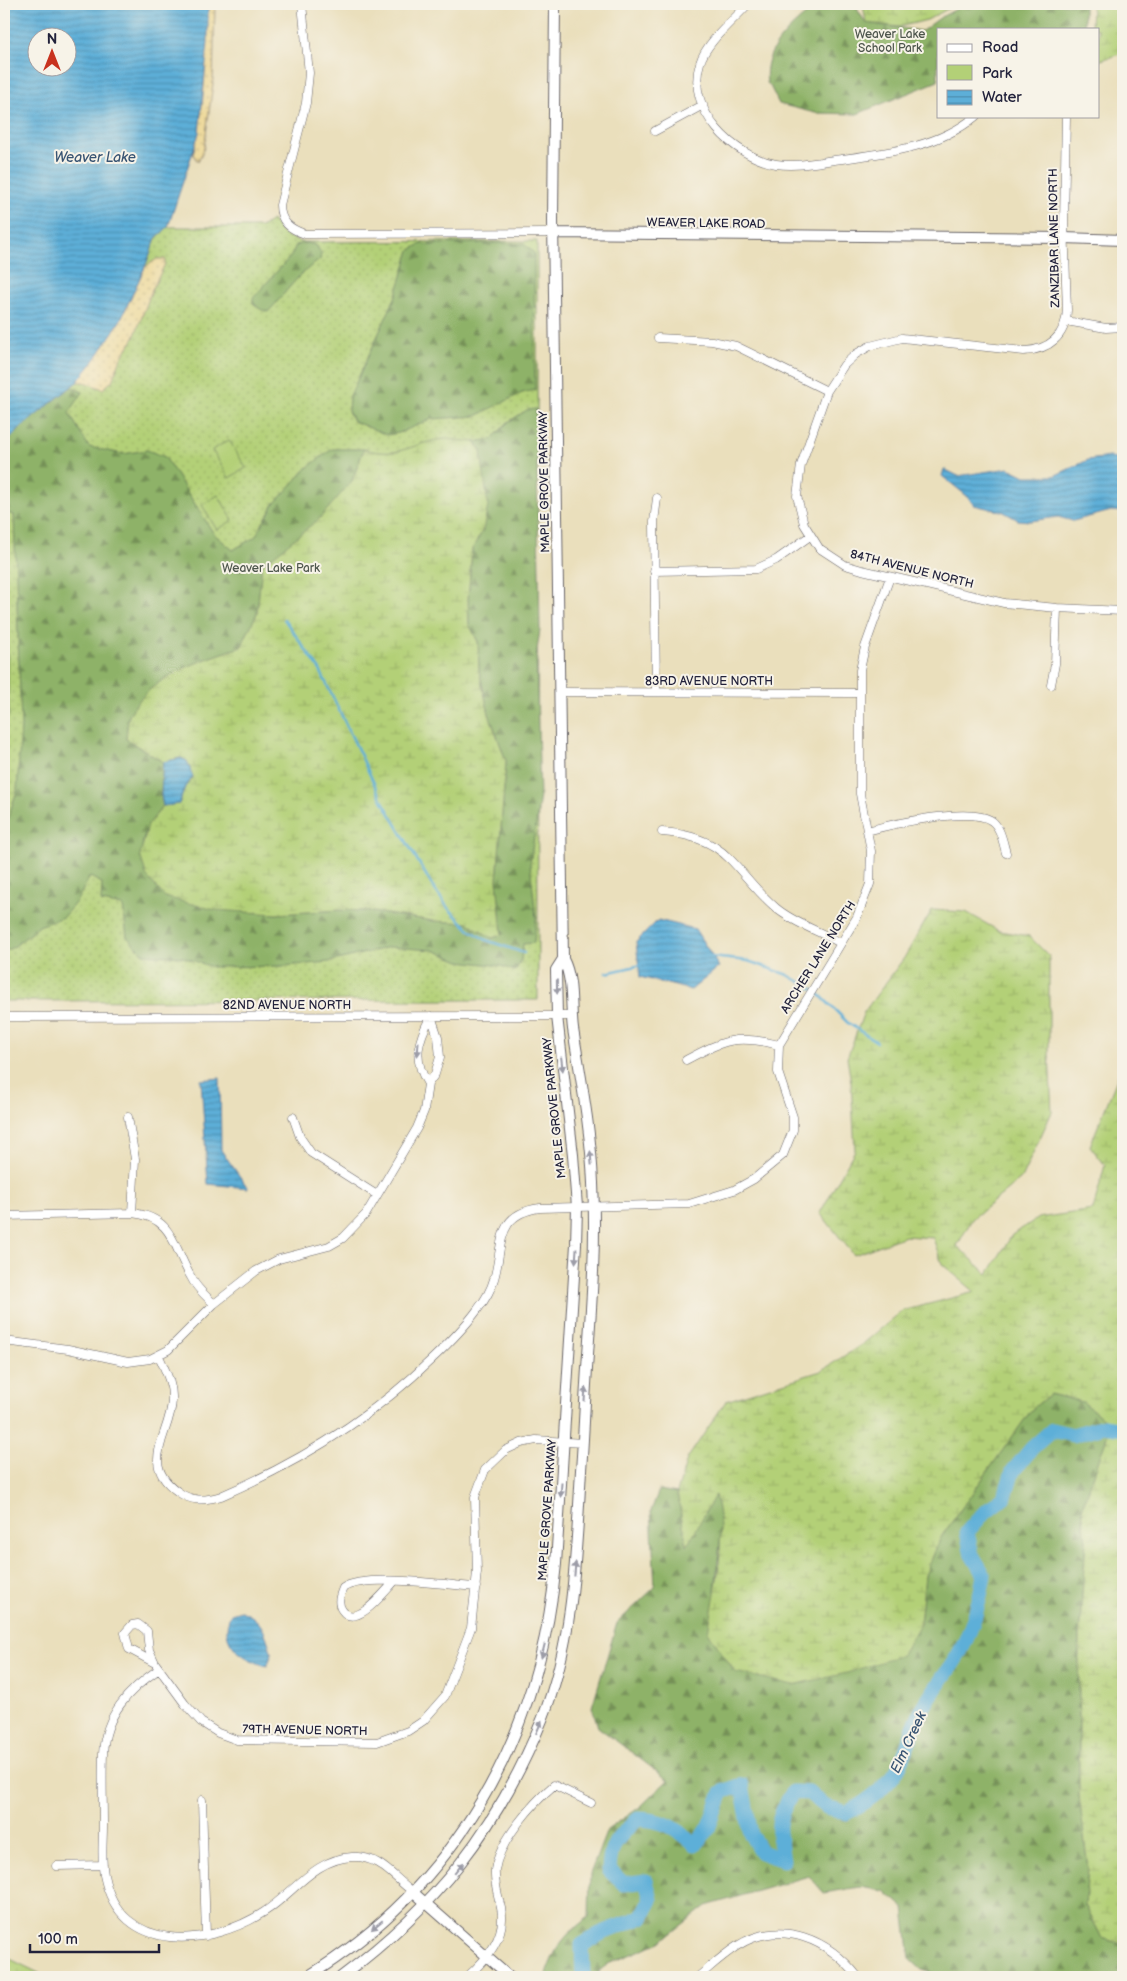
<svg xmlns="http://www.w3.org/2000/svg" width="1127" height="1981" font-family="'Balsamiq Sans',sans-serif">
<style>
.green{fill:url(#green-dots);stroke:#6a7959}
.forest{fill:url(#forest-firs);stroke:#586a52}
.wetland{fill:url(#wetland-marsh);stroke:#6a7959}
.sand{fill:url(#sand-dots);stroke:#887e6c}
.pitch{fill:#b3d077;stroke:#6a7959}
.water{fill:url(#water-rules);stroke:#40688a;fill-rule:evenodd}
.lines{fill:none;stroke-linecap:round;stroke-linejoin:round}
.stream{stroke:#5dafd8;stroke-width:2.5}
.river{stroke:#5dafd8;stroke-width:15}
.minor-casing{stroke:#686468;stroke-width:9}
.tertiary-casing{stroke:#686468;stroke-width:11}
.secondary-casing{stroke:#686468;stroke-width:12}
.minor{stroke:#fff;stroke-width:8}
.tertiary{stroke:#fff;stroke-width:9}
.secondary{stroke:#fff;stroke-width:10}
.oneway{fill:#9c9ca7}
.labels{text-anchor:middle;stroke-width:4;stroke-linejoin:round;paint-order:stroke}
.park-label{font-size:12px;fill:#4e564d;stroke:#f7f3e8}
.street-label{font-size:12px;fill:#22223b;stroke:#f7f3e8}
.water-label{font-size:14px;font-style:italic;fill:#375372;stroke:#f7f3e8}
</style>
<defs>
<pattern id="green-dots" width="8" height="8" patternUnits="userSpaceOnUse" patternTransform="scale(1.25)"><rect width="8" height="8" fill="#b3d077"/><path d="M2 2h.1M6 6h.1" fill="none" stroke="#9ab268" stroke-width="1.8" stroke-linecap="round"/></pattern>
<pattern id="forest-firs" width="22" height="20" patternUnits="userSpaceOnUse" patternTransform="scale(1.25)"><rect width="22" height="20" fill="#8eb268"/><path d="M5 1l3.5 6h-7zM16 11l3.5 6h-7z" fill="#749057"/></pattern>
<pattern id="wetland-marsh" width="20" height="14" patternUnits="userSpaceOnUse" patternTransform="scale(1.25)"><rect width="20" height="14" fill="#b3d077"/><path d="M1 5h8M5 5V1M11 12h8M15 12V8" fill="none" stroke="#9ab268"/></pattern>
<pattern id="sand-dots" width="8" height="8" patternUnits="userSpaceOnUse" patternTransform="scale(1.25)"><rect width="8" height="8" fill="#eeda9e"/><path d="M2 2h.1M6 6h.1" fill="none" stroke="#ccbb89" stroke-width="1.8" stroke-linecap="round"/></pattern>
<pattern id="water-rules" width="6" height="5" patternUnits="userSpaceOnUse" patternTransform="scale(1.25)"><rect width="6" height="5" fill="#5dafd8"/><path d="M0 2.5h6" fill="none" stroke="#4c8eb0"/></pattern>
</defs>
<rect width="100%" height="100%" fill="#f7f3e8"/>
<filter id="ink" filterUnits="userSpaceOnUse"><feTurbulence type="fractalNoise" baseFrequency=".02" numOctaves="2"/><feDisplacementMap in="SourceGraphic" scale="10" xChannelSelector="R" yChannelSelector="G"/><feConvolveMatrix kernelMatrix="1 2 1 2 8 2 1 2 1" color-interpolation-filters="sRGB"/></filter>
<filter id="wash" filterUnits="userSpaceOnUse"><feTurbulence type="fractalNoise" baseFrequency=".0096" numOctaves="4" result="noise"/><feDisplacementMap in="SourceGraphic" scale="20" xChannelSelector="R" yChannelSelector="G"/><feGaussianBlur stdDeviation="1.12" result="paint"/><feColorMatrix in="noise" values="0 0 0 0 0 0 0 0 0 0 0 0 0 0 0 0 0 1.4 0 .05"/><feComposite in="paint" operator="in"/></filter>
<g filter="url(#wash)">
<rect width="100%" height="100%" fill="#eadfbc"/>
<path class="green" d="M272 220 284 235 301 242 537 241 538 1000 4 1001V446L120 321 145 267 156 238 168 227H261Z"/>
<path class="forest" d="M819 4H861L857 9 866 23 922 31 941 17 966 4H1084V29H938V81L857 114 815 113 779 104 770 86 767 83C761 48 795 23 819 4Z
M306 243 316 245 321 253 320 260C298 273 286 293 268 312L260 309 253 303V298L291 256 296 245Z
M501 243 524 244 534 253 535 390 522 393 476 416 432 419 399 433 387 435 353 421 348 411 349 398 395 298 410 250 421 244Z
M71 387 83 392 69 413 89 447 123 454 147 450 165 457 214 534 233 550 255 537 274 504 308 467 332 449H364L352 481 320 519 262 565 257 613 241 647C203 660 148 676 129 716 127 722 127 732 126 739L163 762 161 795 163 806C142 832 137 845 147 877L253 911 276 914 339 910 367 911 434 921 468 923 492 938 502 935 497 880 506 761 489 714 479 671 478 642 469 624 468 599 472 549 483 530 481 451 475 442 492 439 508 422 527 410 536 409 540 630 536 657 540 796 530 864 536 918 534 943 523 944 521 960 515 971 501 966 460 961 433 950 390 947 329 962 284 966 212 967 183 957 144 954 127 937 123 906 101 902 102 883 90 877 76 902 63 917 39 926 15 946 4 952V829L17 791 21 725 14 515 4 512V446L19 429Z
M1050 1394 1083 1402 1111 1425 1082 1509 1086 1541 1079 1636V1795L1088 1868 1085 1905 1102 1938 1123 1944V1977H946L922 1970 910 1959 904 1908 885 1891 860 1887 824 1893 809 1876 706 1906 660 1942 608 1964 599 1971V1977H545C556 1946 562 1937 589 1917L590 1874 607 1830 640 1807 668 1780 598 1727 592 1707 617 1623 655 1587 651 1511 659 1490 677 1493 687 1545 715 1494 722 1523 715 1591 920 1624 925 1575 941 1537 1032 1409Z"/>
<path class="wetland" d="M863 4H957L927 20 899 27 866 23Z
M1092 4H1123V53L1098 61V29H1091Z
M446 439 475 442 481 451 488 506 483 530 472 549 468 599 469 624 478 642 479 671 489 714 506 761 497 880 502 935 492 938 468 923 434 921 367 911 339 910 276 914 215 910 165 897 147 877 140 855 148 825 163 806 179 804 185 787 193 778 187 761 180 758 163 762 126 739C127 732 127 722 129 716 148 676 203 660 241 647L257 613 262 565 320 518 352 481 364 449C401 460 413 441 446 439Z
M932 910 966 912 999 931 1029 936 1049 956V1053L1052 1112 1021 1179 972 1219 957 1246 988 1274 1012 1235 1038 1218 1093 1210 1105 1165 1090 1146 1123 1064V1944L1102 1938 1085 1905 1088 1868 1079 1795V1636L1086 1541 1082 1509 1111 1425 1083 1402 1050 1394 1032 1409 941 1537 925 1575 920 1624 902 1655 847 1673 793 1685 735 1672 708 1632C716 1587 727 1540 715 1495L687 1546 677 1493 687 1459 726 1401 821 1371 864 1343 902 1311 975 1292 942 1264 933 1238 905 1236 854 1255 820 1213 855 1150 851 1082 847 1058 864 1012 904 958Z
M4 1955V1956L47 1977H4Z"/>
<path class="sand" d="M208 4H215L213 83 204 148 198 162 193 154C206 104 206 54 208 4Z
M157 259H165V264L152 290 134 338 121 358 112 381 103 389 84 382H77L120 321 145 267Z"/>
<path class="pitch" d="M229 440 246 468 229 478 212 450Z
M218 495 233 520 217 530 202 505Z
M4 608H6L9 716 4 722Z"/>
<path class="water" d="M4 4H208V42L199 133 168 227 156 238 145 267 120 321 94 361 77 382 19 429 4 446ZM38 38H68V68H38Z
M1109 457 1123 460V512L1111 511 1073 521 1058 517 1030 521 1018 520 1004 512 974 505 967 496 942 476 944 469 958 476 1009 468 1025 476H1054L1088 460Z
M181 758 187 761 193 777 185 787 179 804 163 806 161 795 163 762Z
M658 920 695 929 719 967 691 990 640 977 636 942Z
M220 1078 221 1150 248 1188 208 1184 201 1080Z
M241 1611C263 1619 265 1633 272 1654L267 1666C242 1659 217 1642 231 1614Z"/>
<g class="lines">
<path class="stream" d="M284 619 320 670 382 800 433 887 448 908 470 930 486 940 524 953
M711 957 748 961 788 975 816 991 848 1023 877 1042
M606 973 641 965"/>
<path class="river" d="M583 1977 582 1945 600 1934 642 1917 651 1900 646 1881 624 1884 609 1870C610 1843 618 1837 638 1819 664 1820 675 1827 695 1844L707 1831 722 1792 742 1785 751 1835 761 1852 783 1860C777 1828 775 1820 793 1792L809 1793 827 1807 846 1813C863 1805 885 1789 896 1772 907 1755 910 1734 919 1716 928 1697 940 1682 952 1665 970 1639 979 1606 984 1575L972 1555 967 1532 983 1514 1005 1496 1013 1471 1032 1448 1052 1430 1073 1435 1104 1426 1123 1429"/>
</g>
</g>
<g filter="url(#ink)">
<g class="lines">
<defs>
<path id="minor" d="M302 4 309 73 306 103 280 205C280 222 290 229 305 234L553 233
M748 4C734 20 706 42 700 63 685 110 734 157 776 164 789 166 802 165 814 163 869 154 932 153 976 116
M1066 116 1064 223 1067 310C1066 336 1049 350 1024 351L902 338 870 346 856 354 844 365 827 391 801 465 797 496 804 524 819 548 845 565 862 570 1004 603 1057 608 1123 611
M655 131 703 105
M1066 321 1106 328 1123 327
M658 338 712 341 736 346 827 391
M654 571 756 569 776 560 810 536
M1051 685 1055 664 1057 608
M559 692 859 693
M656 692 654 522 657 498
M867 831C892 824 971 806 992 821 1001 828 1003 843 1006 853
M662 832C731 837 732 870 776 908 795 924 820 931 840 943
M4 1017 571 1016
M686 1060C724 1040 736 1034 779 1045
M428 1084C412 1059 418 1040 431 1016
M128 1117 135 1159 132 1213
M293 1117 300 1137 311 1153 377 1195
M4 1216 132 1213C174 1217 173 1247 191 1277 196 1288 206 1296 214 1304
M4 1341 68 1349 128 1362 150 1359 168 1350 214 1304 256 1271 279 1259 329 1246 343 1238 366 1214 417 1128 424 1111 428 1084 435 1074 440 1057 438 1037 431 1016
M159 1356C165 1370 173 1384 172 1400 171 1434 138 1463 177 1491 191 1502 205 1501 221 1496 300 1462 370 1419 432 1359 448 1344 465 1327 478 1309 485 1300 491 1290 494 1279 504 1246 494 1214 540 1208L689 1204 734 1190 754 1179 783 1155 793 1130V1117L778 1072 779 1045 857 917 870 884 871 851 860 794V670L865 647 890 577
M394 1582C385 1591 356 1630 342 1610 337 1603 340 1595 343 1588 365 1573 447 1585 476 1587
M155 1663 129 1649 125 1633 132 1625 138 1624 147 1631 149 1650 155 1663 185 1704 201 1722 218 1733 237 1740 377 1742 408 1731 423 1721 445 1696 471 1628 477 1572 475 1497 485 1470 506 1450 521 1443 536 1440 583 1443
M159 1669C128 1690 105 1715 103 1754 102 1777 103 1802 103 1826 103 1842 101 1859 104 1875 120 1956 210 1947 264 1912 294 1893 314 1859 352 1857 379 1855 393 1877 412 1891
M202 1800 206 1936
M56 1866 103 1865
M467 1977C487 1959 507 1936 501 1908 498 1895 494 1883 495 1870 499 1841 533 1803 554 1785L591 1803
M698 1977C710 1967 723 1955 737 1946 782 1918 829 1940 858 1977"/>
<path id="tertiary" d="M412 1891 510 1977"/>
<path id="secondary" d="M553 233 1064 238 1123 240
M307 1977C456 1886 540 1736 556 1564L576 1244 577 1207 573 1155 557 1016 556 970 563 959
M341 1977C436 1906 497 1830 542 1720 574 1641 576 1554 581 1470 584 1431 585 1393 588 1354 592 1297 596 1240 593 1183 591 1131 581 1080 573 1029 570 1007 574 980 563 959L553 220 555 4"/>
</defs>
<use href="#minor" class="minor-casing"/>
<use href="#tertiary" class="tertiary-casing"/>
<use href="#secondary" class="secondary-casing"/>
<use href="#minor" class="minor"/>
<use href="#tertiary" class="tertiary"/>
<use href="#secondary" class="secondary"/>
</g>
<defs><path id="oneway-solid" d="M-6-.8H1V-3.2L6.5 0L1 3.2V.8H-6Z" transform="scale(1.25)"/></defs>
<g class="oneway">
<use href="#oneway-solid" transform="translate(557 987) rotate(89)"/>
<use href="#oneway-solid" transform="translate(418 1049) rotate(94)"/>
<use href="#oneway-solid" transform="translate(562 1064) rotate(83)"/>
<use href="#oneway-solid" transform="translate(591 1158) rotate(-95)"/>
<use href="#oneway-solid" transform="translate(576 1256) rotate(94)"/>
<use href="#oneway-solid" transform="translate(585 1394) rotate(-86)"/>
<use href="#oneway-solid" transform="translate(561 1490) rotate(94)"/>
<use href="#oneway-solid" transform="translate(575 1569) rotate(-85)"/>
<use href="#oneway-solid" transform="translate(543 1651) rotate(104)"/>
<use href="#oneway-solid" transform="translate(539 1727) rotate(-66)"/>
<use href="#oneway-solid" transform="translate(459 1868) rotate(-51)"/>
<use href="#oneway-solid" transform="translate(377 1925) rotate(140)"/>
</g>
</g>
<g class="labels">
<g class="park-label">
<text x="890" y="38">Weaver Lake<tspan x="890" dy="14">School Park</tspan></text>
<text x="271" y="572">Weaver Lake Park</text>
</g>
<g class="street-label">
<text transform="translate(706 223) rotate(1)" y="4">WEAVER LAKE ROAD</text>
<text transform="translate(1054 238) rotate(-91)" y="4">ZANZIBAR LANE NORTH</text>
<text transform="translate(544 482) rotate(-91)" y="4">MAPLE GROVE PARKWAY</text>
<text transform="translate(912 569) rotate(14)" y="4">84TH AVENUE NORTH</text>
<text x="709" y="685">83RD AVENUE NORTH</text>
<text transform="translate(818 957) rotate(-58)" y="4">ARCHER LANE NORTH</text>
<text x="287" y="1009">82ND AVENUE NORTH</text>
<text transform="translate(554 1108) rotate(-96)" y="4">MAPLE GROVE PARKWAY</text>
<text transform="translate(547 1510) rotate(-86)" y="4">MAPLE GROVE PARKWAY</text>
<text transform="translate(305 1730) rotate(1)" y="4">79TH AVENUE NORTH</text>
</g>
<g class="water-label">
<text x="95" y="162">Weaver Lake</text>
<text transform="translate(908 1742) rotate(-65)" y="5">Elm Creek</text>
</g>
</g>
<rect width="1127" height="1981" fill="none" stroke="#f7f3e8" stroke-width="20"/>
<rect x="937" y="28" width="162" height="90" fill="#f7f3e8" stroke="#a29fa3"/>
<rect x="947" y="44" width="25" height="8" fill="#ffffff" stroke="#a29fa3"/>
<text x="982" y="52" font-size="15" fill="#22223b">Road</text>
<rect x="947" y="65" width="25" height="15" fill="#b3d077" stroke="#a29fa3"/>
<text x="982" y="78" font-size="15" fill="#22223b">Park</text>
<rect x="947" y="90" width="25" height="15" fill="url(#water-rules)" stroke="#a29fa3"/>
<text x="982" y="102" font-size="15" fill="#22223b">Water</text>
<g transform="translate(52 52)"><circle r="24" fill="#f7f3e8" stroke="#a29fa3"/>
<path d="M0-4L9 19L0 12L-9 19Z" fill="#c8321e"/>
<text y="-8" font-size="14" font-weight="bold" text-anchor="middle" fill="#22223b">N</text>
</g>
<path d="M30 1944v8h129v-8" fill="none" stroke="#22223b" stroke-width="2.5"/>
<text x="38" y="1944" font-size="15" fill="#22223b" stroke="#f7f3e8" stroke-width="4" paint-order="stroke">100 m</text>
</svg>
